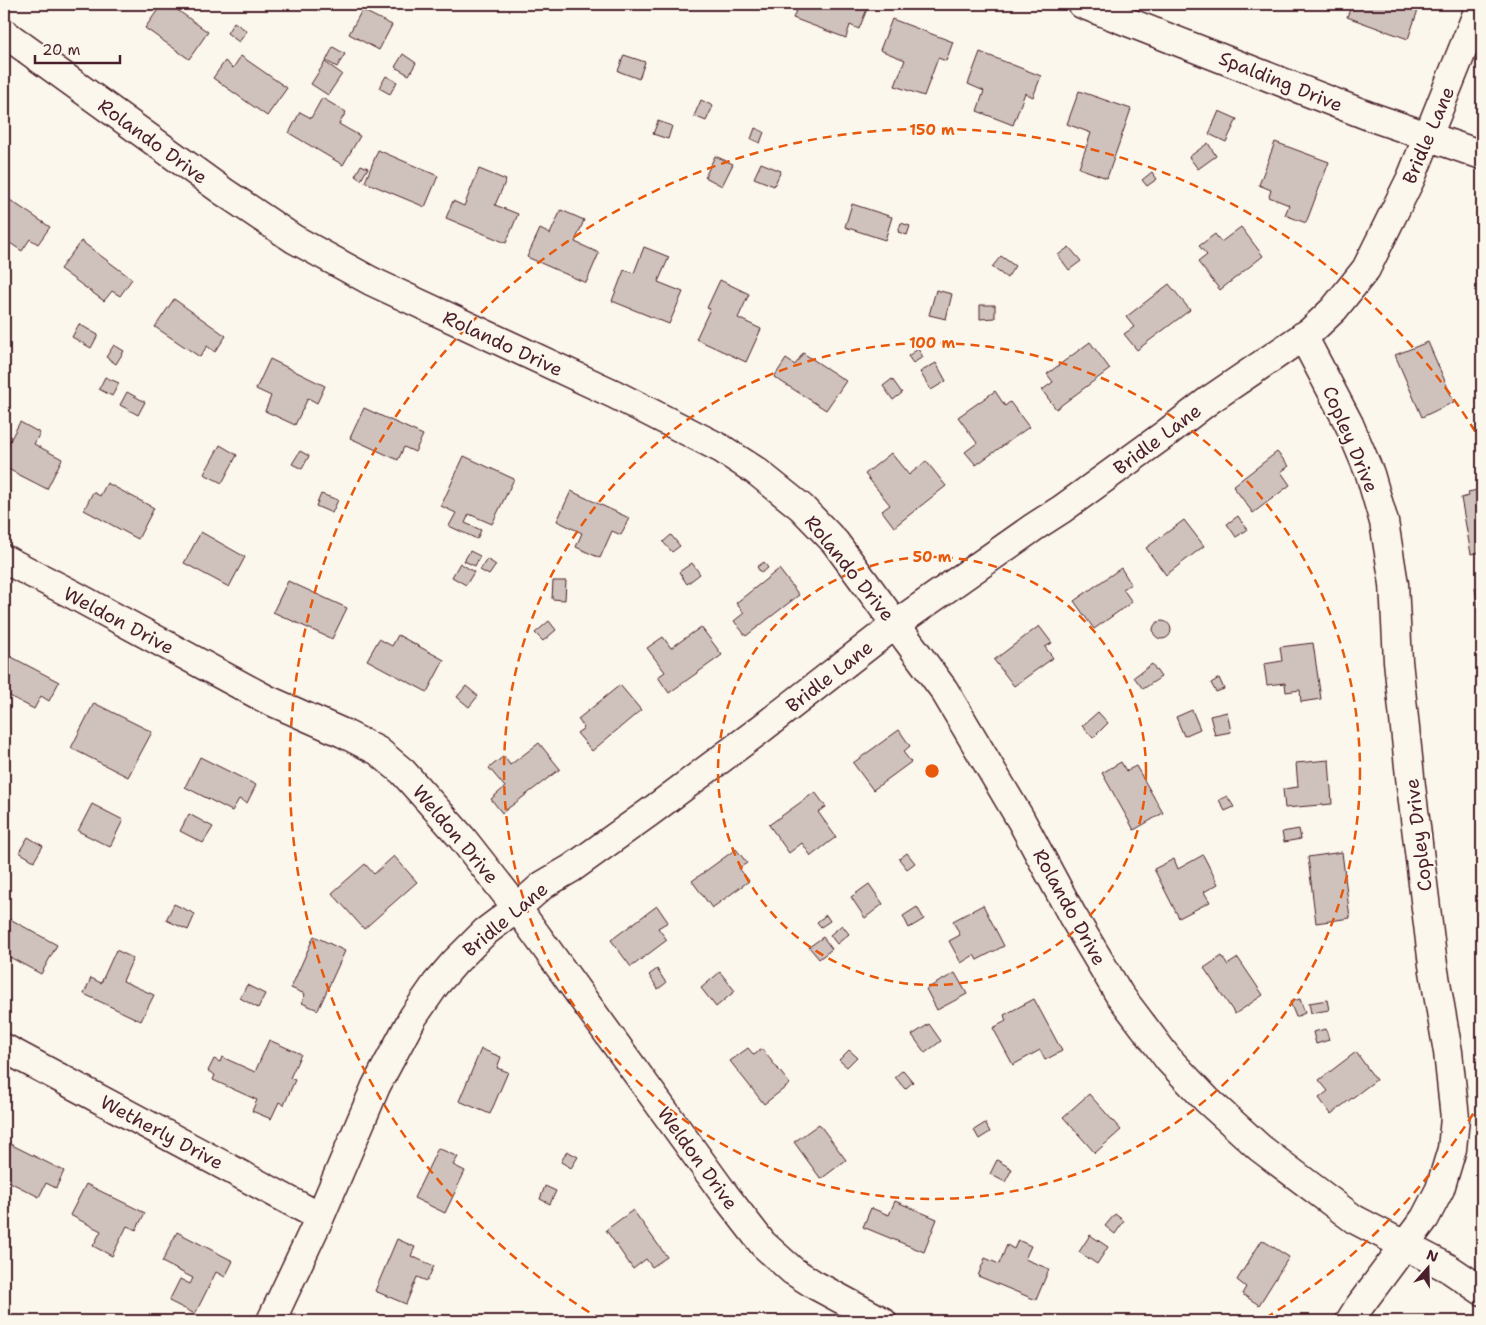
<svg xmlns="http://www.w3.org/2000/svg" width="1486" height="1325" font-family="'Shantell Sans',sans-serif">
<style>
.building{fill:#cfc2bc;stroke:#4a1f2b}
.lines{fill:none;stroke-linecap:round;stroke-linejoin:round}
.minor-casing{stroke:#4a1f2b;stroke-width:31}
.minor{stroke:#fbf7ec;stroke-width:28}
.ring{fill:none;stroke:#e8590c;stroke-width:2.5;stroke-dasharray:9 6}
.labels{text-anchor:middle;stroke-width:4;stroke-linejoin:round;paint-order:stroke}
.street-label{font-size:19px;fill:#4a1f2b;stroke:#fbf7ec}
.centre{fill:#e8590c;stroke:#fbf7ec;stroke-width:2.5}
.ring-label{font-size:15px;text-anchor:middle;font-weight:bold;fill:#e8590c;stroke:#fbf7ec;stroke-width:4;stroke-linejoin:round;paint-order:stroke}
</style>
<rect width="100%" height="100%" fill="#fbf7ec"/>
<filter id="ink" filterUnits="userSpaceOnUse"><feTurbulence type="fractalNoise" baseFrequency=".02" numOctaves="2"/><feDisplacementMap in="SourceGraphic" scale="10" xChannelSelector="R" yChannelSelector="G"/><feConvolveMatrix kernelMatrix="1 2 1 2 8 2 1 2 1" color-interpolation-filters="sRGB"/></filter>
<g filter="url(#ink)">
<path class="building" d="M162 4H169L208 32 189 59 145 28Z
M799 4H854L867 9 859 29 850 25 846 38 793 18Z
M1352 4H1420L1408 39 1347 17Z
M362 10 392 25 379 50 349 34Z
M892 19 953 42 946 61 938 58 924 96 895 86 905 60 880 50Z
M234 22 247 31 239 42 227 33Z
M333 47 345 54 337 67 326 61Z
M980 52 1041 76 1033 97 1025 93 1013 125 977 111 984 91 968 84Z
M403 54 416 63 409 75 395 67Z
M624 55 645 62 639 79 618 71Z
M241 56 287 88 267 116 213 78 225 61 233 68Z
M325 62 342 74 328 95 311 84Z
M386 76 397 82 390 94 379 88Z
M1079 91 1131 109 1107 178 1079 168 1091 133 1067 124Z
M322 98 346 112 339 124 360 136 343 165 289 133 300 112 311 118Z
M701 100 713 106 706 121 694 116Z
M1219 111 1237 119 1226 142 1209 134Z
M658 121 672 126 668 139 653 134Z
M755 128 764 132 760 143 751 139Z
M1275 142 1329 162 1306 223 1285 215 1289 205 1269 197 1271 190 1259 185Z
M1208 143 1216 156 1198 169 1189 157Z
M378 150 438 176 425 207 365 182Z
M715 156 733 164 722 186 705 177Z
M761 163 781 171 774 186 754 178Z
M361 165 368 168 361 180 355 176Z
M479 169 506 180 495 205 518 214 506 243 446 218 453 201 464 206Z
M1152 172 1157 179 1147 186 1142 180Z
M4 196 50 227 38 244 30 239 22 251 4 239Z
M852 204 892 217 885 240 845 227Z
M561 210 584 220 575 242 599 253 586 283 527 257 540 229 550 234Z
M901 223 910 226 907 235 898 232Z
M1241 227 1263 256 1220 290 1198 262 1207 255 1199 246 1215 234 1221 242Z
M81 241 132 279 120 296 112 291 104 301 60 269Z
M644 247 669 257 658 282 683 292 669 324 612 301 624 270 634 273Z
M1069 247 1081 261 1069 270 1058 255Z
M1001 256 1015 266 1007 278 992 267Z
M720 280 749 294 738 318 761 329 746 362 696 339 710 309 707 308Z
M1169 284 1190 310 1137 350 1124 334 1134 327 1126 317Z
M936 290 952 294 946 319 929 315Z
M174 299 226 336 215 352 207 346 200 357 155 327Z
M980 305H995V318L980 319Z
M79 324 98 335 91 348 72 337Z
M1090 342 1110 369 1056 409 1042 390 1053 382 1047 374Z
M1428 342 1454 402 1422 417 1395 355Z
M114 345 124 351 116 364 106 357Z
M918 349 923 357 913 363 908 356Z
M803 353 846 381 826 410 774 377 786 359 795 365Z
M270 359 325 386 317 403 308 398 295 425 265 411 271 396 256 389Z
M936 363 946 381 931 390 920 372Z
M105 377 119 383 112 396 99 389Z
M892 379 902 393 893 400 883 386Z
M995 391 1005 406 1010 402 1029 427 976 465 965 452 977 443 958 417Z
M127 392 145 402 138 415 120 405Z
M364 408 423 435 415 452 404 447 398 460 350 438Z
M20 422 40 433 34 444 62 459 47 489 4 467V444L7 446Z
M220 445 237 455 222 483 204 474Z
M300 451 309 456 302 469 292 464Z
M1277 452 1289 466 1281 472 1290 485 1253 513 1233 486Z
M891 453 909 475 926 461 946 486 894 527 882 511 890 505 865 474Z
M464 456 514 479 492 524 469 514 465 523 481 530 477 539 449 526 456 513 441 506Z
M107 483 154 508 138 539 84 510 93 492 100 496Z
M1482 489V552L1471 554 1461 498 1469 496 1468 492Z
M571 491 629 518 621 535 612 531 600 558 576 547 582 533 557 521Z
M321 494 338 500 332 513 316 506Z
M1238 516 1247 530 1236 537 1227 524Z
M1184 520 1204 546 1166 575 1146 548Z
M201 532 245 557 229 587 184 563Z
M671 535 680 546 672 552 663 542Z
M470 551 480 556 475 566 464 561Z
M487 559 496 565 489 575 480 570Z
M764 562 768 568 761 573 757 567Z
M460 563 474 572 466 585 452 577Z
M692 563 700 574 687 584 679 572Z
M1121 568 1131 584 1123 589 1132 602 1094 629 1074 601Z
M779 569 799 595 746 636 734 621 744 613 736 603Z
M288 581 347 608 332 639 273 612Z
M553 581H566L565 600 552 599Z
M1482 587V643L1475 588Z
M549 621 556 630 543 641 535 633Z
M1153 630a9 9 0 1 1 18 0a9 9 0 1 1-18 0Z
M1039 626 1052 643 1045 647 1053 658 1014 686 994 660Z
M701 627 722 655 669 693 658 677 665 672 647 648 663 637 671 648Z
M398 635 444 660 427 692 367 660 379 639 392 646Z
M1313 643 1321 699 1301 702 1300 690 1286 692 1285 683 1267 685 1264 664 1282 661 1280 647Z
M4 653 59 682 49 701 41 696 34 709 4 693Z
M1152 664 1161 677 1143 689 1134 677Z
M1219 678 1224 689 1216 692 1211 683Z
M620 685 641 710 592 751 577 733 584 728 578 719Z
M466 686 478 696 469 707 457 697Z
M94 703 152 732 128 777 71 748Z
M1192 710 1200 729 1184 736 1176 717Z
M1098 712 1108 723 1093 738 1082 726Z
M1227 712 1231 732 1215 735 1210 716Z
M899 730 910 746 903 752 911 762 873 790 853 763Z
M539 743 560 769 502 813 491 799 505 787 489 768 504 756 510 765Z
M200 757 256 785 247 803 239 799 232 811 185 787Z
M1329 760 1332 804 1285 808 1283 789 1298 787 1296 763Z
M1121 762 1126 771 1136 766 1163 813 1134 830 1102 773Z
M815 792 826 807 818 812 836 837 811 856 802 843 789 853 769 825Z
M1227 796 1234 807 1225 811 1219 800Z
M92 804 123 820 110 847 78 831Z
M189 814 213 827 203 843 180 831Z
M1299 829 1301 839 1284 842 1282 832Z
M28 837 43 846 34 861 19 852Z
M736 849 747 863 739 868 749 881 712 908 692 881Z
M1342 852 1350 918 1316 923 1308 857Z
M907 853 915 863 907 869 899 859Z
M1203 855 1218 884 1204 892 1210 902 1179 918 1154 869 1174 859 1178 869Z
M394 856 417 882 364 929 332 893 365 864 374 874Z
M869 884 883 904 865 918 851 897Z
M174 904 195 914 188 930 166 920Z
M983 905 1004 946 977 960 974 955 961 963 949 941 960 935 953 921Z
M657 906 668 922 658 928 667 940 631 967 611 940Z
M917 907 924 919 909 928 903 916Z
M826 915 830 921 821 927 817 922Z
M10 919 57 945 41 974 4 954V931Z
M842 925 849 934 837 944 830 935Z
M314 936 345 951 318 1010 302 1003 305 994 291 988Z
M823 937 832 949 819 959 809 947Z
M116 950 133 958 123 981 154 995 141 1021 84 994 91 978 101 983Z
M1222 956 1227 965 1238 958 1263 995 1235 1014 1204 968Z
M657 969 666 983 658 989 649 975Z
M720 972 735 991 716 1007 701 988Z
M955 973 967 994 937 1010 926 989Z
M247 985 265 994 258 1008 240 998Z
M1034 999 1062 1051 1045 1060 1040 1050 1013 1065 993 1028 1006 1021 1004 1015Z
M1300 999 1305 1013 1296 1017 1290 1002Z
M1327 1000 1329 1010 1311 1013 1309 1003Z
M929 1024 941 1041 925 1053 912 1035Z
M1326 1029 1329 1040 1316 1044 1313 1032Z
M269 1040 301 1054 290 1078 295 1080 284 1105 279 1102 271 1119 252 1111 257 1100 213 1080 215 1075 208 1071 214 1059 220 1062 222 1057 255 1072Z
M748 1048 754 1055 762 1049 790 1084 764 1104 730 1061Z
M481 1049 501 1057 497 1068 508 1072 490 1114 459 1101Z
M849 1050 857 1057 847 1067 839 1060Z
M1356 1052 1376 1080 1331 1114 1319 1098 1328 1091 1319 1080Z
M903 1070 913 1082 905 1089 895 1077Z
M1089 1094 1121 1130 1095 1153 1063 1117Z
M985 1123 990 1132 979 1139 974 1130Z
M819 1124 846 1160 821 1179 794 1142Z
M8 1143 64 1171 56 1188 46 1183 39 1197 4 1179V1151Z
M438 1148 458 1157 453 1165 465 1171 445 1213 414 1198Z
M567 1151 578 1157 571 1168 561 1162Z
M997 1160 1012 1169 1005 1182 990 1174Z
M86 1184 145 1213 136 1230 127 1226 112 1256 93 1246 101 1231 70 1215Z
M545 1186 556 1191 550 1204 540 1199Z
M895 1201 937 1219 924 1252 863 1227 871 1208 889 1215Z
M633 1210 667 1257 652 1267 646 1259 633 1269 606 1230Z
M1115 1214 1124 1221 1115 1234 1105 1226Z
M177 1232 233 1261 225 1277 216 1272 195 1314 169 1301 180 1279 190 1284 193 1278 162 1262Z
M1090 1235 1108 1247 1097 1264 1079 1252Z
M397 1239 415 1247 411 1256 434 1266 427 1281 417 1277 406 1304 375 1291Z
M1018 1240 1031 1246 1025 1259 1049 1269 1036 1300 978 1276 985 1258 999 1264 1007 1245 1014 1249Z
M1262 1240 1289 1257 1259 1305 1242 1294 1246 1287 1237 1280Z"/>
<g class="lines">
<defs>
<path id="minor" d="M1082 4 1369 116 1482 155
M4 33 224 192 294 239 371 281 614 394 722 449 756 471 801 507 835 542 944 690 1021 820 1072 915 1119 994 1169 1060 1207 1100 1260 1148 1354 1219 1448 1268 1482 1291
M1303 336 1349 424 1370 474 1384 522 1394 584 1398 661 1411 786 1433 965 1448 1052 1455 1118 1452 1149 1440 1189 1425 1218 1358 1308 1350 1321
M4 559 72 594 266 699 343 733 378 751 403 772 462 838 517 908 725 1195 763 1244 793 1271 815 1285 882 1321
M4 1048 320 1217
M271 1321 320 1217 376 1086 413 1017 436 984 455 962 485 932 517 908 543 885 572 868 650 812 757 732 896 624 1034 527 1062 509 1164 435 1208 401 1311 331 1334 309 1366 269 1411 178 1481 4"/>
</defs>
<use href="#minor" class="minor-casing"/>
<use href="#minor" class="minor"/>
</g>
</g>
<g class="ring">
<circle cx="932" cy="771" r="214"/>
<circle cx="932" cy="771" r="428"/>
<path d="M1481 1101A641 641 0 0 1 1262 1320M602 1320A641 641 0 1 1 1481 441"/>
</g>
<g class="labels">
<g class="street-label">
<text transform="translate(1281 81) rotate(22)" y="7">Spalding Drive</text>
<text transform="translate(1428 135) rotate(-67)" y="7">Bridle Lane</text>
<text transform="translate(153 141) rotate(36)" y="7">Rolando Drive</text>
<text transform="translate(503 343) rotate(25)" y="7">Rolando Drive</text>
<text transform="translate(1157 439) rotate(-37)" y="7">Bridle Lane</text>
<text transform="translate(1351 439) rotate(67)" y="7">Copley Drive</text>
<text transform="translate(850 568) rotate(51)" y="7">Rolando Drive</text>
<text transform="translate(119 620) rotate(28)" y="7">Weldon Drive</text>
<text transform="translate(829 676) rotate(-38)" y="7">Bridle Lane</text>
<text transform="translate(456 834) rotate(50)" y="7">Weldon Drive</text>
<text transform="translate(1418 835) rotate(-97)" y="7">Copley Drive</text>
<text transform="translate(1070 907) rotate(61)" y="7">Rolando Drive</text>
<text transform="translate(505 919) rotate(-40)" y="7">Bridle Lane</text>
<text transform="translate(162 1132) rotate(28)" y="7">Wetherly Drive</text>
<text transform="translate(698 1158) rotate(54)" y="7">Weldon Drive</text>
</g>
</g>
<circle cx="932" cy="771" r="8" class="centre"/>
<g class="ring-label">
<text x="932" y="135">150 m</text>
<text x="932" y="348">100 m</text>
<text x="932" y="562">50 m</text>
</g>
<rect width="1486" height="1325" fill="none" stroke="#fbf7ec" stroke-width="20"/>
<rect x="10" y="10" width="1466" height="1305" fill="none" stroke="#4a1f2b" stroke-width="2" filter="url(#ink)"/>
<g transform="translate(1428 1268) rotate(20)" stroke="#fbf7ec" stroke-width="4" paint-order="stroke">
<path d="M0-4L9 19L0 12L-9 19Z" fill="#4a1f2b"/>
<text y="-8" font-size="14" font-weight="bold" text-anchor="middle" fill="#4a1f2b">N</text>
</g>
<path d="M35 55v8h85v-8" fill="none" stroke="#4a1f2b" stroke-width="2.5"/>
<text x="42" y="55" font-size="15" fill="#4a1f2b" stroke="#fbf7ec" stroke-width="4" paint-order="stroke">20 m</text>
</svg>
